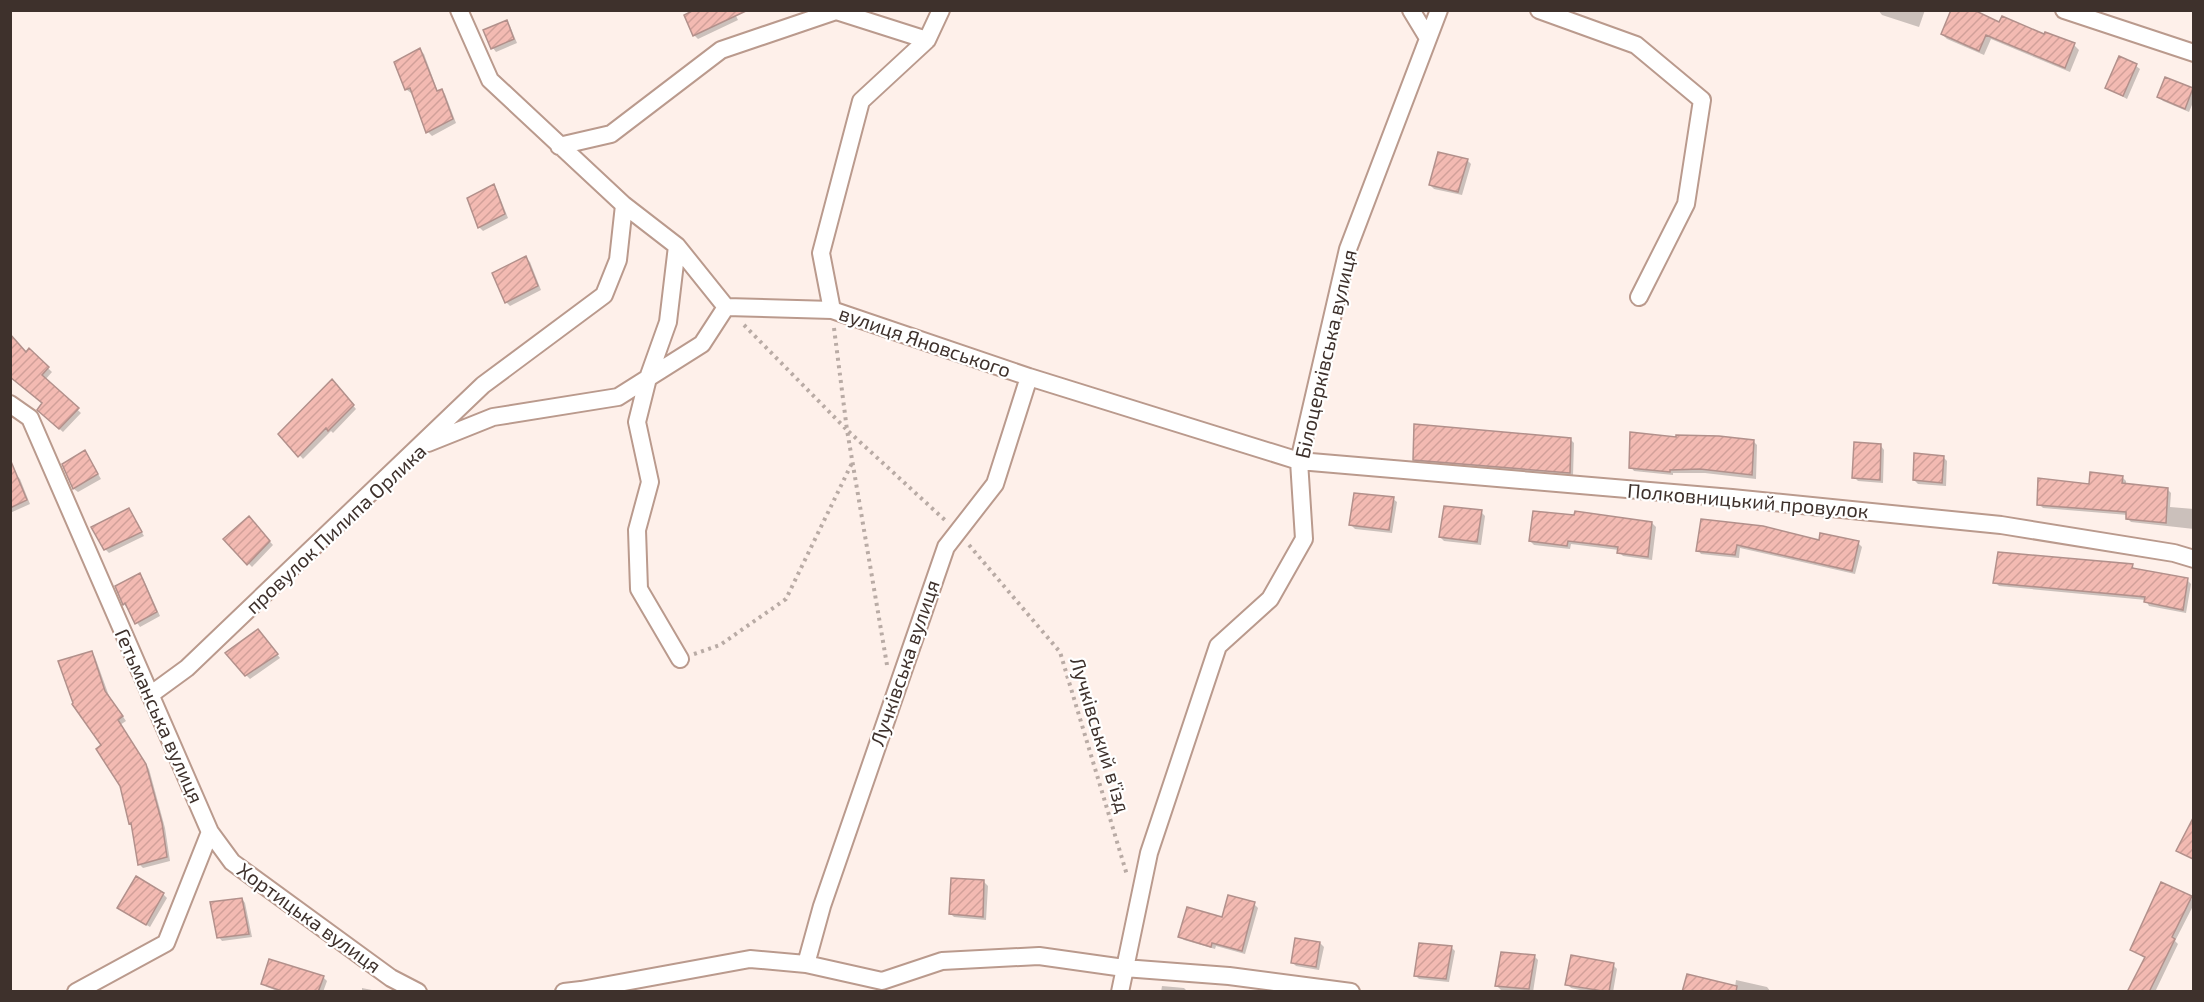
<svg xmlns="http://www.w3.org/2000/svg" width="2204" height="1002" font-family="'Exo 2',sans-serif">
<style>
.shadow{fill:#0003}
.building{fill:url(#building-hatch);stroke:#b2908b;stroke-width:1.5}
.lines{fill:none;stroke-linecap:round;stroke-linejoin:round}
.minor-casing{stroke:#ba9a8d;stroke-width:20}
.path{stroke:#b9aba5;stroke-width:4;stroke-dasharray:3 4.5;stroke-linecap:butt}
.minor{stroke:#fff;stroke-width:16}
.labels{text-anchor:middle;stroke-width:4.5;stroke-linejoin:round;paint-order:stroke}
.street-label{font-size:20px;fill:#3e312c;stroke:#fff}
</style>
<defs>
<pattern id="building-hatch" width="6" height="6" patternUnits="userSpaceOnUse" patternTransform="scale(1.5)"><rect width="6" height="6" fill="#f3bab2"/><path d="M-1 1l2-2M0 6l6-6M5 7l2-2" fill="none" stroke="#d1a099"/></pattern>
</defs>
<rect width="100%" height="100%" fill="#fef0ea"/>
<path class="shadow" d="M688 10H733L738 20 698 39 694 35 691 13Z
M1878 10H1925L1919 27 1882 15Z
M506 22 510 26 517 43 496 52 493 48Z
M2000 23 2074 45 2079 50 2070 72 1991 39 1984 55 1947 39 1942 34Z
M420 50 424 54 438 92 442 90 445 94 456 123 432 136 428 132 413 92 411 93 407 90 396 62Z
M2136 66 2140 69 2127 99 2107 88Z
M2192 90 2194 100 2189 112 2163 101 2159 97Z
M1467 160 1471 164 1462 195 1434 189 1430 185Z
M494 186 497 190 508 218 483 231 479 227Z
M526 258 530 262 541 290 510 306 506 302Z
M29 350 52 372 45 380 81 413 63 432 43 414 44 404 26 354Z
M336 385 356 409 333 433 331 431 303 459 280 434Z
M1570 439 1574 443 1573 476 1419 463 1415 459Z
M1677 439 1753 441 1757 445 1756 479 1705 473H1673V475L1634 471 1631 467Z
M1881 446 1884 450 1883 483 1858 481 1854 477Z
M85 452 101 479 78 492 74 489 63 465Z
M1943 457 1947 461 1946 486 1918 484 1914 480Z
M16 475 20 479 30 504 10 513V478Z
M2122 477 2126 481V485L2167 489 2171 493 2170 507 2194 509V529L2131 522 2127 518 2128 515 2043 508 2039 504 2091 486Z
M1393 499 1397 502 1392 533 1355 529 1351 525Z
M129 510 144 536 109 553 105 549Z
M1481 512 1485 516 1481 545 1444 541 1440 537Z
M1576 512 1652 523 1656 527 1652 560 1623 556 1619 552V550L1571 544 1570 549 1534 545 1530 541 1576 517Z
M1702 521 1820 542 1858 543 1862 547 1855 574 1740 548 1739 558 1701 554 1698 550Z
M252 522 273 545 252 567 225 539Z
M2132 566 2136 570 2187 580 2191 584 2186 613 2149 606 2146 600 1999 586 1995 582Z
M140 575 143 578 160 616 140 627 124 604Z
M262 635 280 658 250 679 246 675Z
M91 653 95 657 109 696 126 721 120 725 149 769 165 828 170 861 143 868 139 864 133 826 130 823 122 786 103 746Z
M2194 821V860L2178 851Z
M984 882 988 886 986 920 954 917 950 913Z
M163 894 167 898 150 927 119 908Z
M2191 898 2194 904 2175 941 2178 944 2155 992H2129L2146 959 2132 950Z
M242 899 245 903 252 937 222 941 219 937Z
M1254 904 1258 908 1245 954 1216 946 1215 949 1184 940 1180 937 1223 919Z
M1320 943 1324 947 1319 970 1296 966 1292 962Z
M1451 947 1455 951 1449 982 1419 979 1415 975Z
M1534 956 1538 960 1533 992 1501 990 1497 986Z
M1613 965 1617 969 1613 992H1589L1571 988 1567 984Z
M323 977 327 981 323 992H280L267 987 263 983Z
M1736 980 1767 987 1771 992H1684L1735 987Z
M1162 986 1184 988 1188 992H1161Z
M362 988 382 992H362Z"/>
<path class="building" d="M694 10H748L693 36 684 15Z
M1951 10H1974L1999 22 2002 16 2044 34 2045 32 2075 43 2065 68 1986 35 1979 51 1941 34Z
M507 20 514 39 491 49 483 30Z
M420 48 437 91 442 89 453 119 426 133 410 88 405 90 394 62Z
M2119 56 2137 64 2123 96 2105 88Z
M2165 77 2193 88 2185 109 2157 97Z
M1438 152 1468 159 1458 192 1429 185Z
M494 184 505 214 478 228 467 198Z
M526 256 538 286 505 303 492 273Z
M10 334 26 352 29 348 49 367 42 375 79 408 59 429 37 410 42 403 10 377Z
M332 379 354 405 328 431 326 428 298 457 278 434Z
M1414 424 1571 438 1570 473 1413 460Z
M1630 432 1676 437V435L1719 436 1754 440 1752 475 1700 469 1670 470V472L1629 468Z
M1854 442 1881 444 1880 480 1852 478Z
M85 450 98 474 73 489 62 464Z
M1914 453 1944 456 1942 483 1913 480Z
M10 459 27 500 10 508Z
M2090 472 2123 476 2122 483 2168 488 2166 523 2126 519V512L2037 505 2038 478 2089 484Z
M1354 493 1394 497 1389 530 1349 525Z
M1444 506 1482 510 1477 542 1439 537Z
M129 508 142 532 104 550 91 527Z
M1533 511 1574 515 1575 511 1652 522 1648 557 1617 553 1618 547 1568 541 1567 546 1529 541Z
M249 516 270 541 247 565 223 539Z
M1701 519 1763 526 1819 540 1820 533 1859 541 1852 571 1737 545 1735 555 1696 551Z
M1998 552 2133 564 2132 568 2188 578 2183 610 2144 602 2145 597 1993 583Z
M140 573 157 612 135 624 125 603 123 605 115 586Z
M258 629 278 654 245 676 225 653Z
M92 651 105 691 123 716 118 720 146 764 162 823 167 857 138 865 131 823 129 824 120 786 96 749 101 745 72 704 73 703 58 661Z
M2193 818V859L2176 851Z
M136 876 164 893 146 925 117 908Z
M951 878 984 880 983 917 949 914Z
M2161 882 2192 896 2172 937 2175 939 2149 992H2127L2145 957 2130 950Z
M1228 895 1255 902 1242 951 1212 943 1211 947 1178 937 1187 907 1222 917Z
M242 898 249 934 217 938 210 902Z
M1295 938 1320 942 1316 967 1291 963Z
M1419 943 1452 946 1446 979 1414 976Z
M1501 952 1535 955 1529 989 1495 986Z
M1571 955 1614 963 1609 992 1565 985Z
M269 959 324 976 318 992H285L261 984Z
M1687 974 1737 986 1736 992H1682Z"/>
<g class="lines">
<defs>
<path id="minor" d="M459 10 490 80 624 205 677 246 726 307 832 310 1029 377 1299 461 1732 498 2001 525 2174 553 2194 559
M1411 10 1428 38
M1539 10 1636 45 1702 100 1686 204 1639 297
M2064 10 2194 53
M559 146 611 134 721 50 836 11 927 40
M677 246 668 322 648 378 637 422 650 482 637 530 639 589 680 659
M832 310 821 253 861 101 927 40 941 10
M10 404 30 418 210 832 166 943 76 992
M428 443 493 417 618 397 702 344 726 307
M150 695 187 668 483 385 604 295 618 260 624 205
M210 832 232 862 391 978 418 992
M806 964 822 906 946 547 995 484 1029 377
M564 992 581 990 750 959 806 964 882 981 942 961 1039 956 1124 968 1229 976 1351 992
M1120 992 1149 853 1218 646 1270 599 1304 539 1299 461 1348 249 1439 10"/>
</defs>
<use href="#minor" class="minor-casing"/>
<path class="path" d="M744 325 847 430 887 665
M834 328 847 430 947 522
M969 545 1060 652 1127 875
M694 654 720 645 786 599 852 463"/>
<use href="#minor" class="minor"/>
</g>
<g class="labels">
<g class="street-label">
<text transform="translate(925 342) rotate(19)" y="7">вулиця Яновського</text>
<text transform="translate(1326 354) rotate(-77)" y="7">Білоцерківська вулиця</text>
<text transform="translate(1748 501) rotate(5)" y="7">Полковницький провулок</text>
<text transform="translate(336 529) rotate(-43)" y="7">провулок Пилипа Орлика</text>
<text transform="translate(905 663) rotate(-71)" y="7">Лучківська вулиця</text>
<text transform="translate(159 716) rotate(66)" y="7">Гетьманська вулиця</text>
<text transform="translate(1100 735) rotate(73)" y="7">Лучківський в'їзд</text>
<text transform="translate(309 918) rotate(36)" y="7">Хортицька вулиця</text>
</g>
</g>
<rect width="2204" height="1002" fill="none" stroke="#3e312c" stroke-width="24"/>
</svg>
